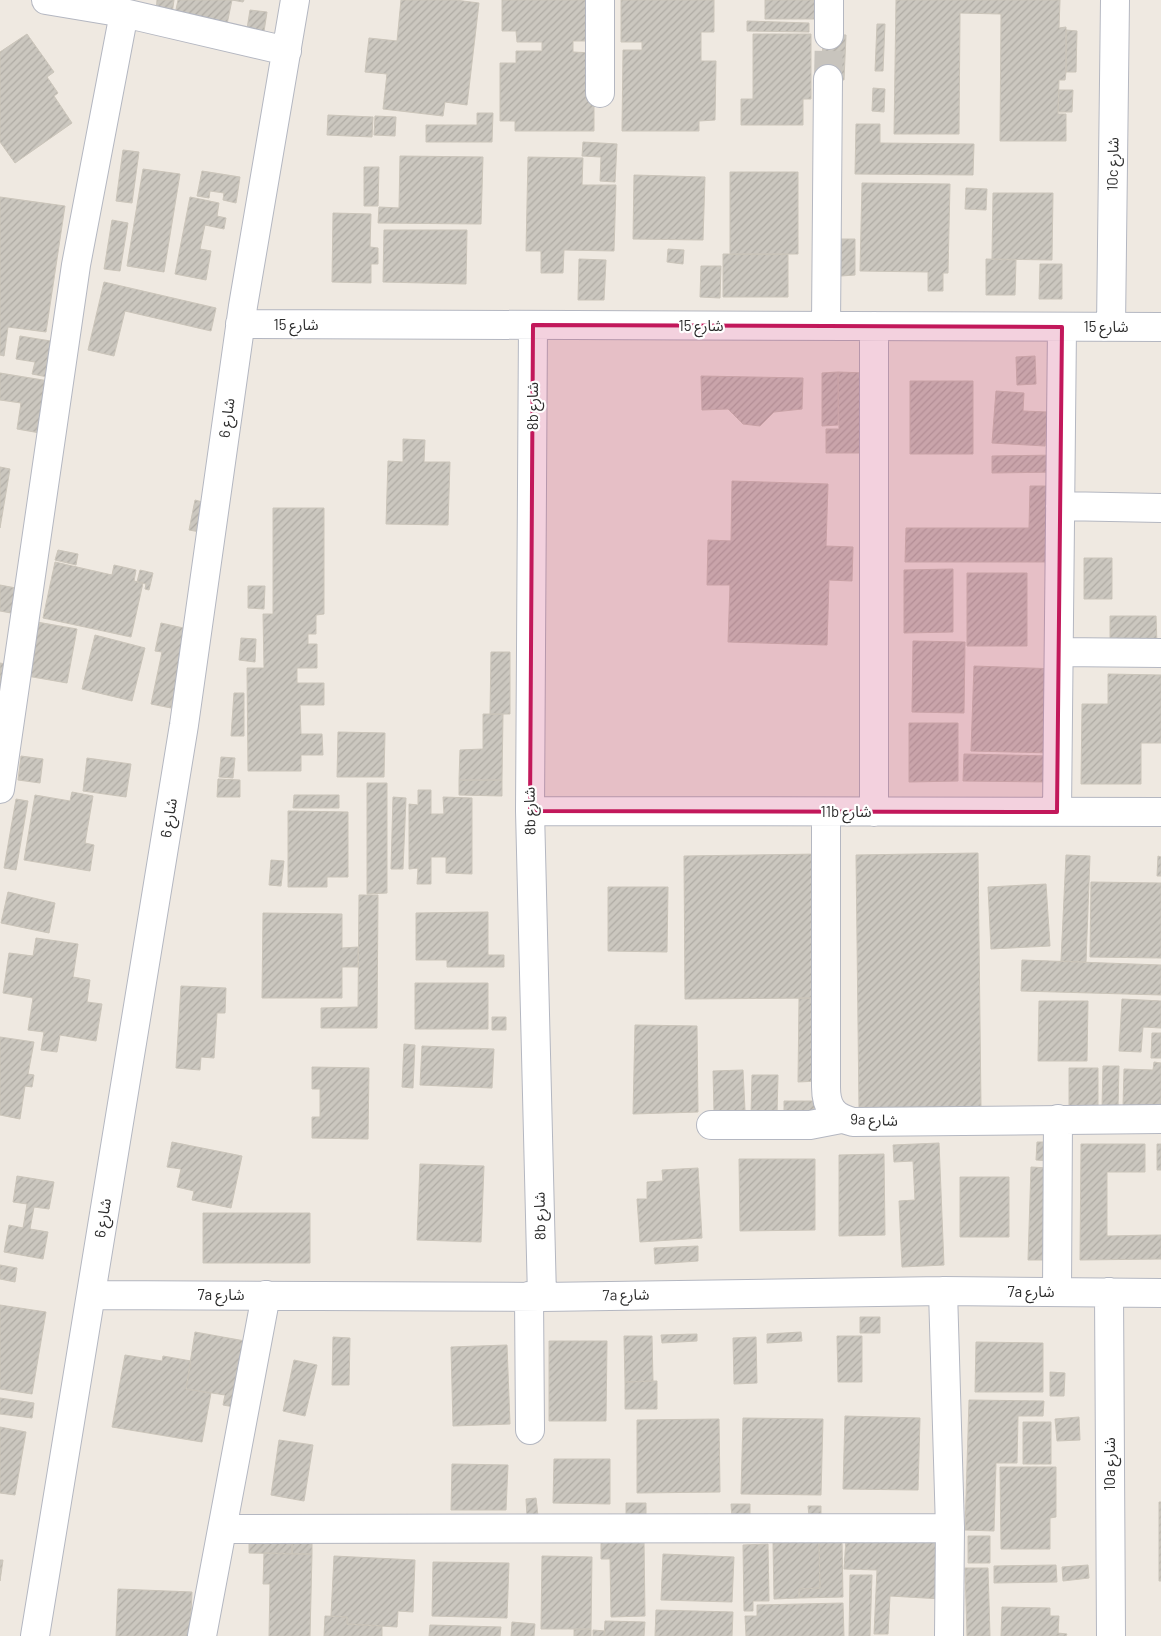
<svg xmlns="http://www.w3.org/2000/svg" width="1161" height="1636" font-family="Barlow,'Noto Sans Arabic',sans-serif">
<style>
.building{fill:url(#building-hatch);stroke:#cbc5ba}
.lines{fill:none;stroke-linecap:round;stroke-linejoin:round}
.minor-tunnel{stroke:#c8c4bd;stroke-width:28;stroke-dasharray:28 14;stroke-linecap:butt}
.minor-casing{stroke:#b4b7c1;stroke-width:30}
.minor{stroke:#fff;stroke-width:28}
.marked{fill:#c2185b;fill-opacity:0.2;stroke:#c2185b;stroke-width:4;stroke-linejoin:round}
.labels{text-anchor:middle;stroke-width:4.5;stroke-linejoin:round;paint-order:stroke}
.street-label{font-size:15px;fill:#2e2e2e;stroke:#fff}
</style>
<defs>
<pattern id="building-hatch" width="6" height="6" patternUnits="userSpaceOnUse" patternTransform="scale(1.25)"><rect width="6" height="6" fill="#cbc7bf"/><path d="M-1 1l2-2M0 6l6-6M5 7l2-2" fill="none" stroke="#afaba4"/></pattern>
</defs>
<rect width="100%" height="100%" fill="#efe9e1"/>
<path class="building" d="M157 0H174L172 14 156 12Z
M178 0H244L243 2 232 0 226 29 174 19Z
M401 0H455L479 3 467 105 445 102 443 116 383 109 387 74 365 72 369 38 397 41Z
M502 0H594V41H573V52L594 53V131H515V121H500V63H516V51H542V42H517L516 31H502Z
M621 0H714V32H701V61H716L715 120 699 121V131H622L623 50H642V42H621Z
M765 0H825V19H765Z
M896 0H1060L1059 28 1066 27V72L1065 80H1059L1058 112V114H1066V141H1000L1001 14 960 13 959 134H894Z
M250 10 267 12 263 38 246 35Z
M747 21 809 23V32L747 31Z
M877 24H885L883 71H875Z
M1066 30 1077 31 1076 72H1066Z
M27 34 54 72 47 77 58 93 54 96 72 123 15 163 0 142V52Z
M753 34H811V99H803V125H741V99H753Z
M823 34 846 35 844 80 822 79Z
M873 88 885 89 884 112 872 111Z
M1059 90H1073L1072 112H1058Z
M477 113H493L492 142H426V125H477Z
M328 115 373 117 372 137 327 135Z
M375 116 396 117 395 136 374 135Z
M856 124H880V143L974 144 973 175 855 174Z
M583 142 617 144 615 182 600 181 601 157 582 156Z
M123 150 139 152 132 203 116 201Z
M400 156 483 157 481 224 378 223 379 207 399 208Z
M528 157 583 158 582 185H616L614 251 564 250 563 273H541V251H526Z
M364 167H379L378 206H364Z
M143 169 180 174 164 272 127 266Z
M202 171 240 177 236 203 223 200 224 193 210 191 209 198 197 196Z
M730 172H798V254H730Z
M634 175 705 177 703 240 633 239Z
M862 183 950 184 948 273H943V291H928V272L860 271Z
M966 188 987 189 986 210 965 209Z
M993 193H1053L1052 260 992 259Z
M0 197 65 206 46 332 8 327 4 356 0 355Z
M190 197 219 203 217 216 226 218 224 229 205 225 200 249 211 251 206 280 175 274Z
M333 213 371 214 370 247 378 248V264H371V283L332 282Z
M112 220 128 223 120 271 104 269Z
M384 230H467L466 284 383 282Z
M841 239H855V275L841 276Z
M668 249 684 250 683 264 667 262Z
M723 254H788V297H723Z
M579 259 606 260 604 300H578Z
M986 259 1016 260 1015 295H986Z
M1040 264H1062V299H1039Z
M701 266H721L720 298 700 297Z
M104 282 216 308 211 331 125 311 114 356 88 350Z
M20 336 63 343 58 379 32 374 35 362 16 359Z
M1035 356 1036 384 1017 385 1016 357Z
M838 372V425L822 426V373Z
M838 372 866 373 867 453H826V429H839Z
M0 373 49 381 40 433 17 429 21 403 0 400Z
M701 376 803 378 802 409 774 412 760 426 743 424 728 409 702 410Z
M910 381H973V454H910Z
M996 391 1024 393 1023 411 1047 412 1045 446 992 443Z
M403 439 425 440 424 462H450L448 525 386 524 388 461 403 462Z
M1059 455V472L992 473V456Z
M0 467 10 469 0 528Z
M732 481 828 484 826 546 853 547 852 581 829 580 827 645 728 642 730 585H707L708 540 731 541Z
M1030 486H1057V562H905L906 528H1029Z
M195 500 206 503 200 532 189 530Z
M273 508H324V614L316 615V634H308V644H317V668H297V683H324V705H300L301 734H322L323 755H301V771H248L247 668H264L263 614H273Z
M58 550 78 554 76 565 55 560Z
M1084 558H1112V599H1084Z
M55 562 112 575 114 565 136 570 134 581 143 583 131 637 43 618Z
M953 569V632L904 633V570Z
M140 570 153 573 149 590 145 589 146 584 137 582Z
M967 573H1027V646H967Z
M0 585 16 588 11 613 0 611Z
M248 586H265L264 609 248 608Z
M1110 616H1156L1157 645H1110Z
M37 622 77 629 67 683 27 676Z
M161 623 188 629 171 708 151 704 162 652 155 651Z
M95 635 145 648 132 701 82 689Z
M241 638 256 639 255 662 239 660Z
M913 641 965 642 964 713 912 712Z
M491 652H510V714H490Z
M0 663 11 665 0 727Z
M974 666 1057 669 1054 753 971 751Z
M1108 674 1161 675V743H1141V784H1081L1082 704H1108Z
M234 693H244V736H231Z
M483 714H503L502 780H459L460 750 483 749Z
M909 723H958V781L909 782Z
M338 732 385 733 384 777H337Z
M964 754 1049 756V782L963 781Z
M21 756 43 759 40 783 18 780Z
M221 757 235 758 233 778 219 777Z
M87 758 131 764 126 797 83 791Z
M218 779 240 780V797H217Z
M459 780H502V796L459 795Z
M367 783H387V893L367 894Z
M418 790H431V814H444L443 797 472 798V874L446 873V857H431V884H417L418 868 409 869V804L418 805Z
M72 792 93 796 85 843 94 845 90 871 24 860 35 795 70 801Z
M294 795H339V808H293Z
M393 797 406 798 403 869H391Z
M16 799 28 801 16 870 4 868Z
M288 811 348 812V877H327V887H288Z
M978 853 981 1108 859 1110 856 855Z
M819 854 820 998 685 999 684 856Z
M1066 855 1090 856 1086 962 1061 961Z
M1158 856 1161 857V876H1157Z
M271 860 284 861 281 886 269 885Z
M1091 882 1161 883V958L1090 957Z
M1046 884 1050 946 991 949 988 887Z
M608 887H668L667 952 608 951Z
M8 892 55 903 49 933 1 923Z
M359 895H378L377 1028H321V1008L358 1007Z
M488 912V955H504V967H447V960H416V913Z
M263 913 342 914V948L358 947V967H342V998H262Z
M36 938 78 944 73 977 90 980 87 1002 102 1004 96 1041 60 1035 57 1052 41 1050 44 1032 28 1030 33 998 3 993 9 953 33 956Z
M1022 960 1161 965V995L1021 991Z
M415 983H488V1029H415Z
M181 986 226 988 225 1013H217L214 1058 201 1057 200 1070 176 1068Z
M799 998H820L819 1081 798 1082Z
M1122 999 1161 1001V1028L1143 1027 1141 1052 1119 1051Z
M1039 1001H1088L1087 1061H1038Z
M492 1017H506V1030H492Z
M635 1025 697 1026 698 1112 633 1114Z
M1152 1033H1161V1058H1151Z
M0 1037 34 1042 28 1074 34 1075 32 1087 25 1086 20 1119 0 1115Z
M404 1044 415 1045 413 1088 402 1087Z
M422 1046 494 1049 492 1088 420 1085Z
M1154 1062 1161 1063V1108L1123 1107 1124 1069 1153 1070Z
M1103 1066H1119L1118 1108H1102Z
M312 1067 369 1068 368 1139 312 1138V1117H320V1089H312Z
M1069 1068H1098V1106H1069Z
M743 1070 745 1110 714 1112 713 1071Z
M752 1075H778L777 1115 751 1114Z
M784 1101H816V1119L784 1118Z
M172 1142 242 1156 231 1208 192 1200 194 1191 177 1187 181 1169 167 1167Z
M1037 1142H1052L1051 1161 1036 1160Z
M939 1143 944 1265 902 1267 899 1201 915 1200 913 1161 894 1162 893 1145Z
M1081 1144H1145V1172H1107V1236L1161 1235V1259L1080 1260Z
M1157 1144H1161V1170H1157Z
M884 1154 885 1235 839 1236V1155Z
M739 1159H815V1230L740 1231Z
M420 1164 484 1166 481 1242 417 1240Z
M1031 1167 1049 1168 1046 1260H1028Z
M698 1168 702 1238 640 1242 637 1199H647V1182L663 1181 662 1170Z
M17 1176 54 1182 49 1209 34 1207 30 1229 48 1232 43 1259 4 1252 9 1225 23 1228 27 1204 13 1202Z
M960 1177H1009V1237H960Z
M203 1213H310V1263H203Z
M698 1246V1261L655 1264 654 1248Z
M0 1265 17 1268 15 1282 0 1279Z
M0 1305 46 1312 32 1394 0 1389Z
M860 1317H880V1333H860Z
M195 1332 245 1341 234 1407 223 1405 225 1395 186 1389Z
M801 1332 802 1341 767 1343V1334Z
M697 1334V1341L662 1343 661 1335Z
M624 1336H652L653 1381 625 1382Z
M837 1336H862V1382H838Z
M333 1337 350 1338 349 1385H332Z
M756 1337 757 1383 734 1384 733 1338Z
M549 1341H607L606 1421H549Z
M976 1342 1043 1343V1392H975Z
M507 1345 510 1424 453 1426 451 1347Z
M125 1355 162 1361 163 1356 191 1361 186 1389 211 1393 202 1442 112 1427Z
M294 1360 317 1365 305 1416 283 1411Z
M1050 1372 1065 1373 1064 1396H1050Z
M657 1381V1409H625V1382Z
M0 1398 34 1403 32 1418 0 1414Z
M969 1400 1044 1401 1043 1416H1018L1017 1463H996L994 1531 965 1530Z
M845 1416 920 1418 918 1490 843 1489Z
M1079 1417 1080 1440 1057 1441 1055 1419Z
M743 1418 823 1419 821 1495 741 1494Z
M719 1419 720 1492 637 1493V1420Z
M1023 1422H1051V1464H1023Z
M0 1427 26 1432 15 1495 0 1493Z
M279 1440 313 1445 304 1501 271 1495Z
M554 1459H610V1504L553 1503Z
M452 1464 508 1465 506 1510H451Z
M1000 1467H1056V1517L1050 1518V1549H1001Z
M536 1498 538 1516 527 1517 526 1499Z
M1159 1502H1161V1581H1159Z
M626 1503H646V1514L626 1515Z
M731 1504H750V1517L732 1518Z
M808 1506H821V1516H809Z
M249 1533 292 1534V1554L249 1553Z
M968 1536H990V1563H968Z
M846 1539 944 1543 942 1599 890 1596 888 1634H874L877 1570 844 1569Z
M292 1541H312V1554H292Z
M601 1541H644L645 1616 611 1617 610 1559H601Z
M842 1541 843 1597 799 1598V1589L820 1588 819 1542Z
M819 1542 820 1588 799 1589V1598L774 1599 773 1543Z
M768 1544 769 1601H753V1611H744L743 1545Z
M264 1553 312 1554 310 1636H269L270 1584H263Z
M663 1554 734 1557 732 1602 661 1600Z
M334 1556 415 1560 413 1612 398 1611 397 1627 347 1624V1617L331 1616Z
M542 1556 592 1557 591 1629H541Z
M0 1560H3L0 1581Z
M433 1562 509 1563 507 1618 432 1616Z
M1056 1565 1057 1582 994 1583V1566Z
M1088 1565 1089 1578 1063 1581 1062 1567Z
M965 1568H988L990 1636H967Z
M850 1575H872L870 1636H849Z
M118 1589 192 1592 190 1636H116Z
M843 1603 844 1636H746L745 1616H757V1605Z
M1002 1607 1050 1608V1616H1059L1058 1633 1067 1634 1066 1636H1001Z
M656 1610 733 1612 732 1636H655Z
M325 1616 347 1617V1624L382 1626V1636H324Z
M605 1621 645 1622 644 1636H604Z
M512 1622 535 1624 534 1636H511Z
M430 1625 501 1627 500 1636H429Z
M574 1629H591V1636H574Z
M593 1630 605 1631 604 1636H593Z"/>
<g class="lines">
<path class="minor-tunnel" d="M828 79 829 35"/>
<defs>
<path id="minor" d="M46 0 124 13 287 51
M829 35V0
M600 93V0
M240 324 1161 327
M533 325 530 811 542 1297
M826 326 828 79
M874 326V812
M1111 327 1115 0
M1060 506 1161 508
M1059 652 1161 653
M0 789 76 265 124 13
M530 811 1161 812
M826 812V1087C826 1107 833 1117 853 1122L1161 1119
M1057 812 1062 327
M711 1125H810L841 1119
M943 1291 950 1528 949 1636
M1057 1292 1058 1119
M1109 1292 1111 1636
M91 1295 542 1297 943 1291 1161 1293
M529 1296 530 1430
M222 1529 950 1528
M35 1636 184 725 243 306 295 0
M202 1636 266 1295"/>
</defs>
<use href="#minor" class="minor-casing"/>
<use href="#minor" class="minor"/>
</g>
<path class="marked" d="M533 325 1062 327 1057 812 530 811Z"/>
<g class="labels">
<g class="street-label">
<text transform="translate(1113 164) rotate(-89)" y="5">10c شارع</text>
<text x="296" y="330">شارع 15</text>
<text x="701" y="331">شارع 15</text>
<text x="1106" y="332">شارع 15</text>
<text transform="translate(533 406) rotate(-90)" y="5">8b شارع</text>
<text transform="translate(227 418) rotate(-82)" y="5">شارع 6</text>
<text transform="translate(530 811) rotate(-91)" y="5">8b شارع</text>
<text x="846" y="817">11b شارع</text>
<text transform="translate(169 818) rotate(-81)" y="5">شارع 6</text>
<text transform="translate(874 1120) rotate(2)" y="5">9a شارع</text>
<text transform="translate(540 1216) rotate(-91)" y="5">8b شارع</text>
<text transform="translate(103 1218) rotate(-81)" y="5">شارع 6</text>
<text x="1031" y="1297">7a شارع</text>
<text x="221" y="1300">7a شارع</text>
<text transform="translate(626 1295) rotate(-1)" y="5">7a شارع</text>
<text transform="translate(1110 1464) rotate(-90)" y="5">10a شارع</text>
</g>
</g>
</svg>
